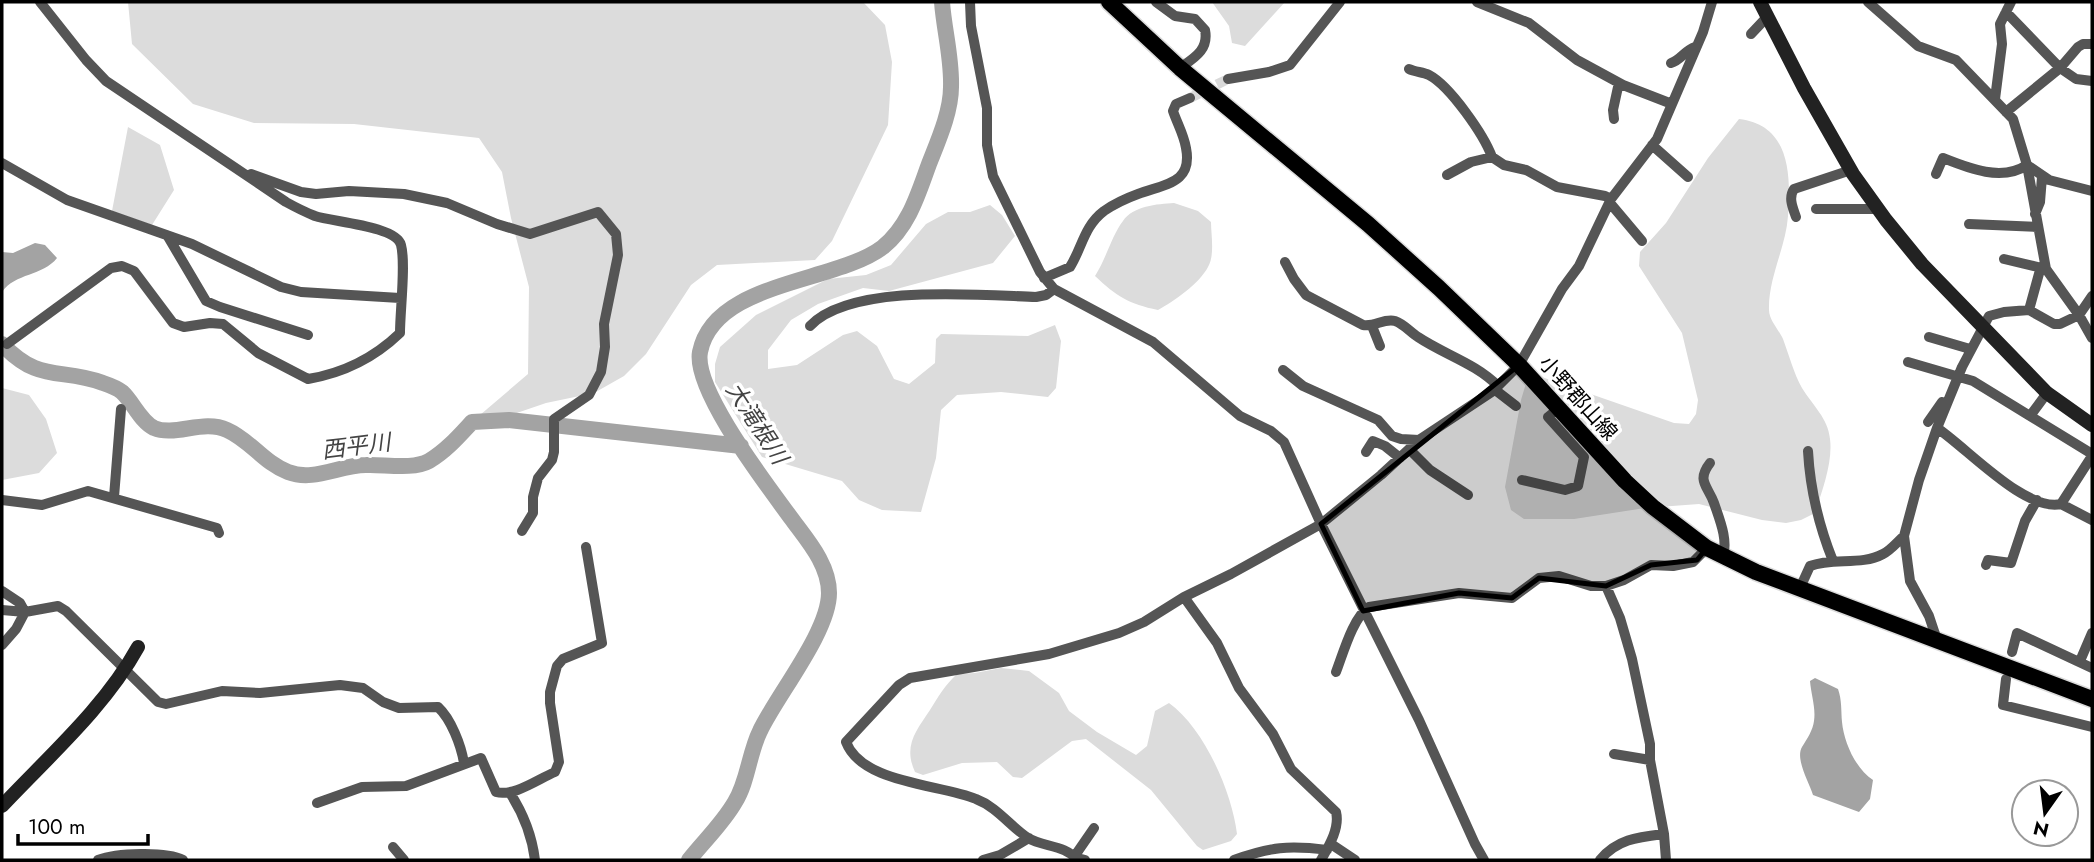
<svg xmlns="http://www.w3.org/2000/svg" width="2094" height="862" font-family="Jost,'Noto Sans JP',sans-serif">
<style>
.green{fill:#dcdcdc}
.water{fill:#a3a3a3}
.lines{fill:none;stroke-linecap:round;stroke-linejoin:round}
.river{stroke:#a3a3a3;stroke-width:16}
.street-tunnel{stroke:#d9d9d9;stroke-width:10;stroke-dasharray:10 5;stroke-linecap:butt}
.primary-casing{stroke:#dbdbdb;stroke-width:19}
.street{stroke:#555;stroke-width:10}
.secondary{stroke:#222;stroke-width:14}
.primary{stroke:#000;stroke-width:16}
.marked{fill:#000;fill-opacity:0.2;stroke:#000;stroke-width:5;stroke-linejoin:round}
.labels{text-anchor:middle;stroke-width:7;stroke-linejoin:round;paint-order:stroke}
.street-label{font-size:21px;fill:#000;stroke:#fff}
.water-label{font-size:23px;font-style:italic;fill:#444;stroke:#fff}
</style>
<rect width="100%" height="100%" fill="#fff"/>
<path class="green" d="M128 2H863L885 25 892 62 888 125 832 241 815 260 717 265 691 285 646 354 624 376 594 393 546 403 487 423 480 415 528 374 529 287 511 218 502 172 479 138 354 124 254 123 193 104 132 44Z
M1212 2H1285L1245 46 1232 43 1229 26Z
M1739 119C1790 125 1791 174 1788 216 1786 247 1768 278 1769 310 1769 320 1779 330 1783 339 1789 355 1794 374 1802 388 1813 406 1828 418 1830 439 1833 462 1822 491 1815 513L1801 520 1786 523 1762 520 1699 504 1645 508 1574 519H1524L1511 510 1505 487 1521 400 1527 380 1536 375 1674 423 1689 424 1696 414 1698 400 1682 333 1639 266 1640 252 1666 223 1708 158Z
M128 127 160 145 174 190 152 225 112 211Z
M1174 203 1198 211 1211 222C1211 235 1215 255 1208 267 1199 284 1174 301 1158 310 1129 304 1116 296 1095 276 1106 259 1112 235 1123 221 1133 206 1157 204 1174 203Z
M990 205 1002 215 1015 236 993 263 889 291 863 288 818 304 791 320 768 350V369L797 365 843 335 857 331 877 346 894 379 909 384 935 363 936 339 941 334 1028 336 1055 325 1061 341 1056 388 1048 397 1001 392 957 395 941 410 936 458 921 512 882 510 859 500 842 481 762 457 715 382V364L720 347 756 315 828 279 866 275 891 265 926 224 948 212H970Z
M2 388 29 395 46 419 57 453 39 473 2 480Z
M1001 668 1029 671 1059 693 1069 711 1097 732 1136 755 1147 746 1155 711 1169 703C1204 728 1232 792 1237 834L1231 841 1203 850 1197 846 1151 790 1086 739 1072 741 1022 778 1013 777 997 762 962 763 923 775 915 772C903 746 916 731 930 710 938 697 945 685 957 674L975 673Z"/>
<path class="water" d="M35 243 45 245 57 258C43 276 15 273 2 292V252L13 253Z
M1815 678 1838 689C1842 700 1841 711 1842 722 1844 743 1856 769 1873 780L1870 799 1859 812 1813 795C1809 782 1795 759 1802 747 1807 739 1813 730 1814 721 1816 708 1811 694 1810 681Z"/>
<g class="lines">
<path class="river" d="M2 344C40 384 60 367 103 383 109 385 117 388 122 392 133 402 140 421 154 428 175 437 203 419 227 430 250 440 264 463 288 472 314 482 339 465 366 465 383 464 413 470 429 461 446 451 459 436 472 422L509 420 741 446
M689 860C704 841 723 823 735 802 748 781 749 753 760 731 777 695 829 632 829 593 829 564 807 540 791 518 768 486 693 390 700 352 714 281 836 283 883 247 909 226 918 194 929 164 938 141 951 112 951 87 952 58 944 30 942 2"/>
<path class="street-tunnel" d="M1190 98 1228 79"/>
<defs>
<path id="primary" d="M1109 2 1180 68 1368 224 1439 288 1519 365 1625 481 1653 507 1707 548 1756 572 2092 699"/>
</defs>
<use href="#primary" class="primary-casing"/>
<path class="street" d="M970 2 971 26 987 108V145L993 176 1040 272 1054 289 1153 342 1240 416 1271 431 1284 442 1321 524 1419 720 1475 844 1484 860
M1156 2 1175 16 1195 19 1205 30C1209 50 1194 58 1180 68
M1477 2 1529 23 1577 60 1623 85
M1868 2 1918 46 1956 60 2013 119 2027 165 2046 269 2079 315 2092 338
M2006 12 2060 68 2076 79 2092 81
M1751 34 1768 16
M1671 63C1681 60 1685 50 1695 47
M1409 69C1415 72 1423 72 1429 75 1450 86 1484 135 1492 157
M1228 79 1269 72 1290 65 1340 2
M1995 99 2002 44 2000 24 2011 2
M2006 112 2060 68 2078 47 2083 44H2092
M1614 119 1613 110 1618 87 1623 85 1672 104
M1652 145 1688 177
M2 163 67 200 192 244 281 287 301 292 400 298
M251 174 301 192 316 194 349 191 404 194 447 203 497 224 530 234 598 212 616 234 618 255 604 324 605 347 601 372 589 395 554 419V452L552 460 538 478 533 497V513L522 531
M1936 174 1943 158C1968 168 2002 182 2027 165L2049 180 2092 191
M1447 175 1471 162 1492 157 1504 165 1526 170 1557 187 1605 196 1611 199
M1610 203 1642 241
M1816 209H1878
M2035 214 2040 202 2042 177
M1796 217C1793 208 1788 198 1794 189L1851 170
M1969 224 2037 227
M167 235 206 301 220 307 308 335
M2004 259 2042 268
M1285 262 1294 279 1306 295 1363 325C1375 327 1384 318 1395 321 1404 324 1410 332 1418 337 1445 355 1475 363 1498 386
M1044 278 1070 267C1082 248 1084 226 1104 211 1114 204 1127 198 1138 194 1164 184 1193 184 1186 148 1184 135 1177 123 1173 111L1176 104 1190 98
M2029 310 2040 270 2045 264
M810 326C851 283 979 295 1036 297L1046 295 1054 289
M1372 326 1380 346
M1929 337 1970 349
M7 344 111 268 122 266 134 271 173 323 184 327 210 323 223 324 258 353 308 379C344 373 374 358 400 333 400 311 406 263 401 245 396 226 333 222 315 216 305 212 295 207 286 202L106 81 86 60 40 2
M1908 362 1973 381 2030 416
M1283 370 1303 386 1378 420 1392 436 1401 439 1419 440
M1494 389 1516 406
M2047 393 2030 416 2092 454
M1928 422 1942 402
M1937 428C1967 448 2025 512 2061 504L2092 520
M1409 449 1430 470 1468 495
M1808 451C1810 488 1819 526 1833 561
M1366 452 1373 441 1385 446 1400 458
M1710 463C1696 481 1708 486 1714 503 1720 521 1728 539 1723 557
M1522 480 1565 490 1578 486 1584 457 1548 417 1559 408
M114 497 121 409
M2 500 42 505 88 491 217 528 219 533
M2061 504 2092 456
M1986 565 1988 560 2011 563 2025 521 2037 500
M1606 586 1620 618 1632 659 1650 744V760L1664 834 1666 860
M1800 588 1810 566C1833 557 1861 566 1883 554 1891 550 1897 542 1904 536
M2 591 20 603 25 612
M1184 597 1217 643 1239 688 1273 734 1291 769 1336 812C1340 828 1329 846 1321 860
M2 610 25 612
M1937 640 1929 616 1910 581 1904 536 1919 480 1937 428 1962 367 1989 316 2004 312 2029 310 2054 324H2060L2079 315 2092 296
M2 645 16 629 25 612 58 606 66 611 158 702 166 704 222 691 260 693 340 685 363 688 383 702 399 708 438 707C451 719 461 745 464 763
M2012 652 2017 633 2092 668
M2080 661 2092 633
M1336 672C1343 654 1353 617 1369 607L1459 593 1512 598 1539 578 1559 576 1591 586H1606L1624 580 1651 565 1673 566 1693 562 1707 548
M2006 679 2003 705 2092 727
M1614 754 1650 760
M510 793C523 813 532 836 535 860
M317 803 362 787 406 786 481 758 496 792C514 797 538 779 555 772L559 762 550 703V692L557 666 563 659 602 643 586 547
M1331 844 1355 860
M393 847 404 860
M98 860C116 853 166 851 183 860
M983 860 1000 855 1029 838
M1077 860C1066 845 1043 847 1028 838 1010 826 997 807 976 799 941 784 862 784 846 742L899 685 910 678 1049 654 1119 633 1144 622 1184 597 1231 574 1321 524 1381 475 1419 440 1493 391 1519 365 1562 289 1579 266 1611 199 1657 139 1703 32 1712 2
M1085 860 1074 857 1094 828
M1234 860C1270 847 1289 845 1327 850
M1600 860C1617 839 1639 837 1664 834"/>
<path class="secondary" d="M1760 2 1804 88 1853 174 1886 220 1922 264 2047 393 2092 425
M2 806C49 756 105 707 138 647"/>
<use href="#primary" class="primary"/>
</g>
<path class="marked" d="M1519 365 1625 481 1707 548 1697 560 1651 565 1606 586 1539 578 1512 598 1459 593 1363 611 1321 524Z"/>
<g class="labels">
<g class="street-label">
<text transform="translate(1578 398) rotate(48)" y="7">小野郡山線</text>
</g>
<g class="water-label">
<text transform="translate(757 423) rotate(57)" y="8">大滝根川</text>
<text transform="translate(356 446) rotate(-7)" y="8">西平川</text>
</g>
</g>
<rect width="2094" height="862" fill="none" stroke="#000000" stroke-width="7"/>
<g transform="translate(2045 813) rotate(194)"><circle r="33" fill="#ffffff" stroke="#999999" stroke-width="2"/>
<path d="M0-5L12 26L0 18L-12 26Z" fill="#000000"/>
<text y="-10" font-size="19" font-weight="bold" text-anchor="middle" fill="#000000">N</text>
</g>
<path d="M18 834v10h130v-10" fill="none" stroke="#000000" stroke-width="3.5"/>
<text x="28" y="834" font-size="21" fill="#000000" stroke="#ffffff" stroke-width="5" paint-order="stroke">100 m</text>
</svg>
